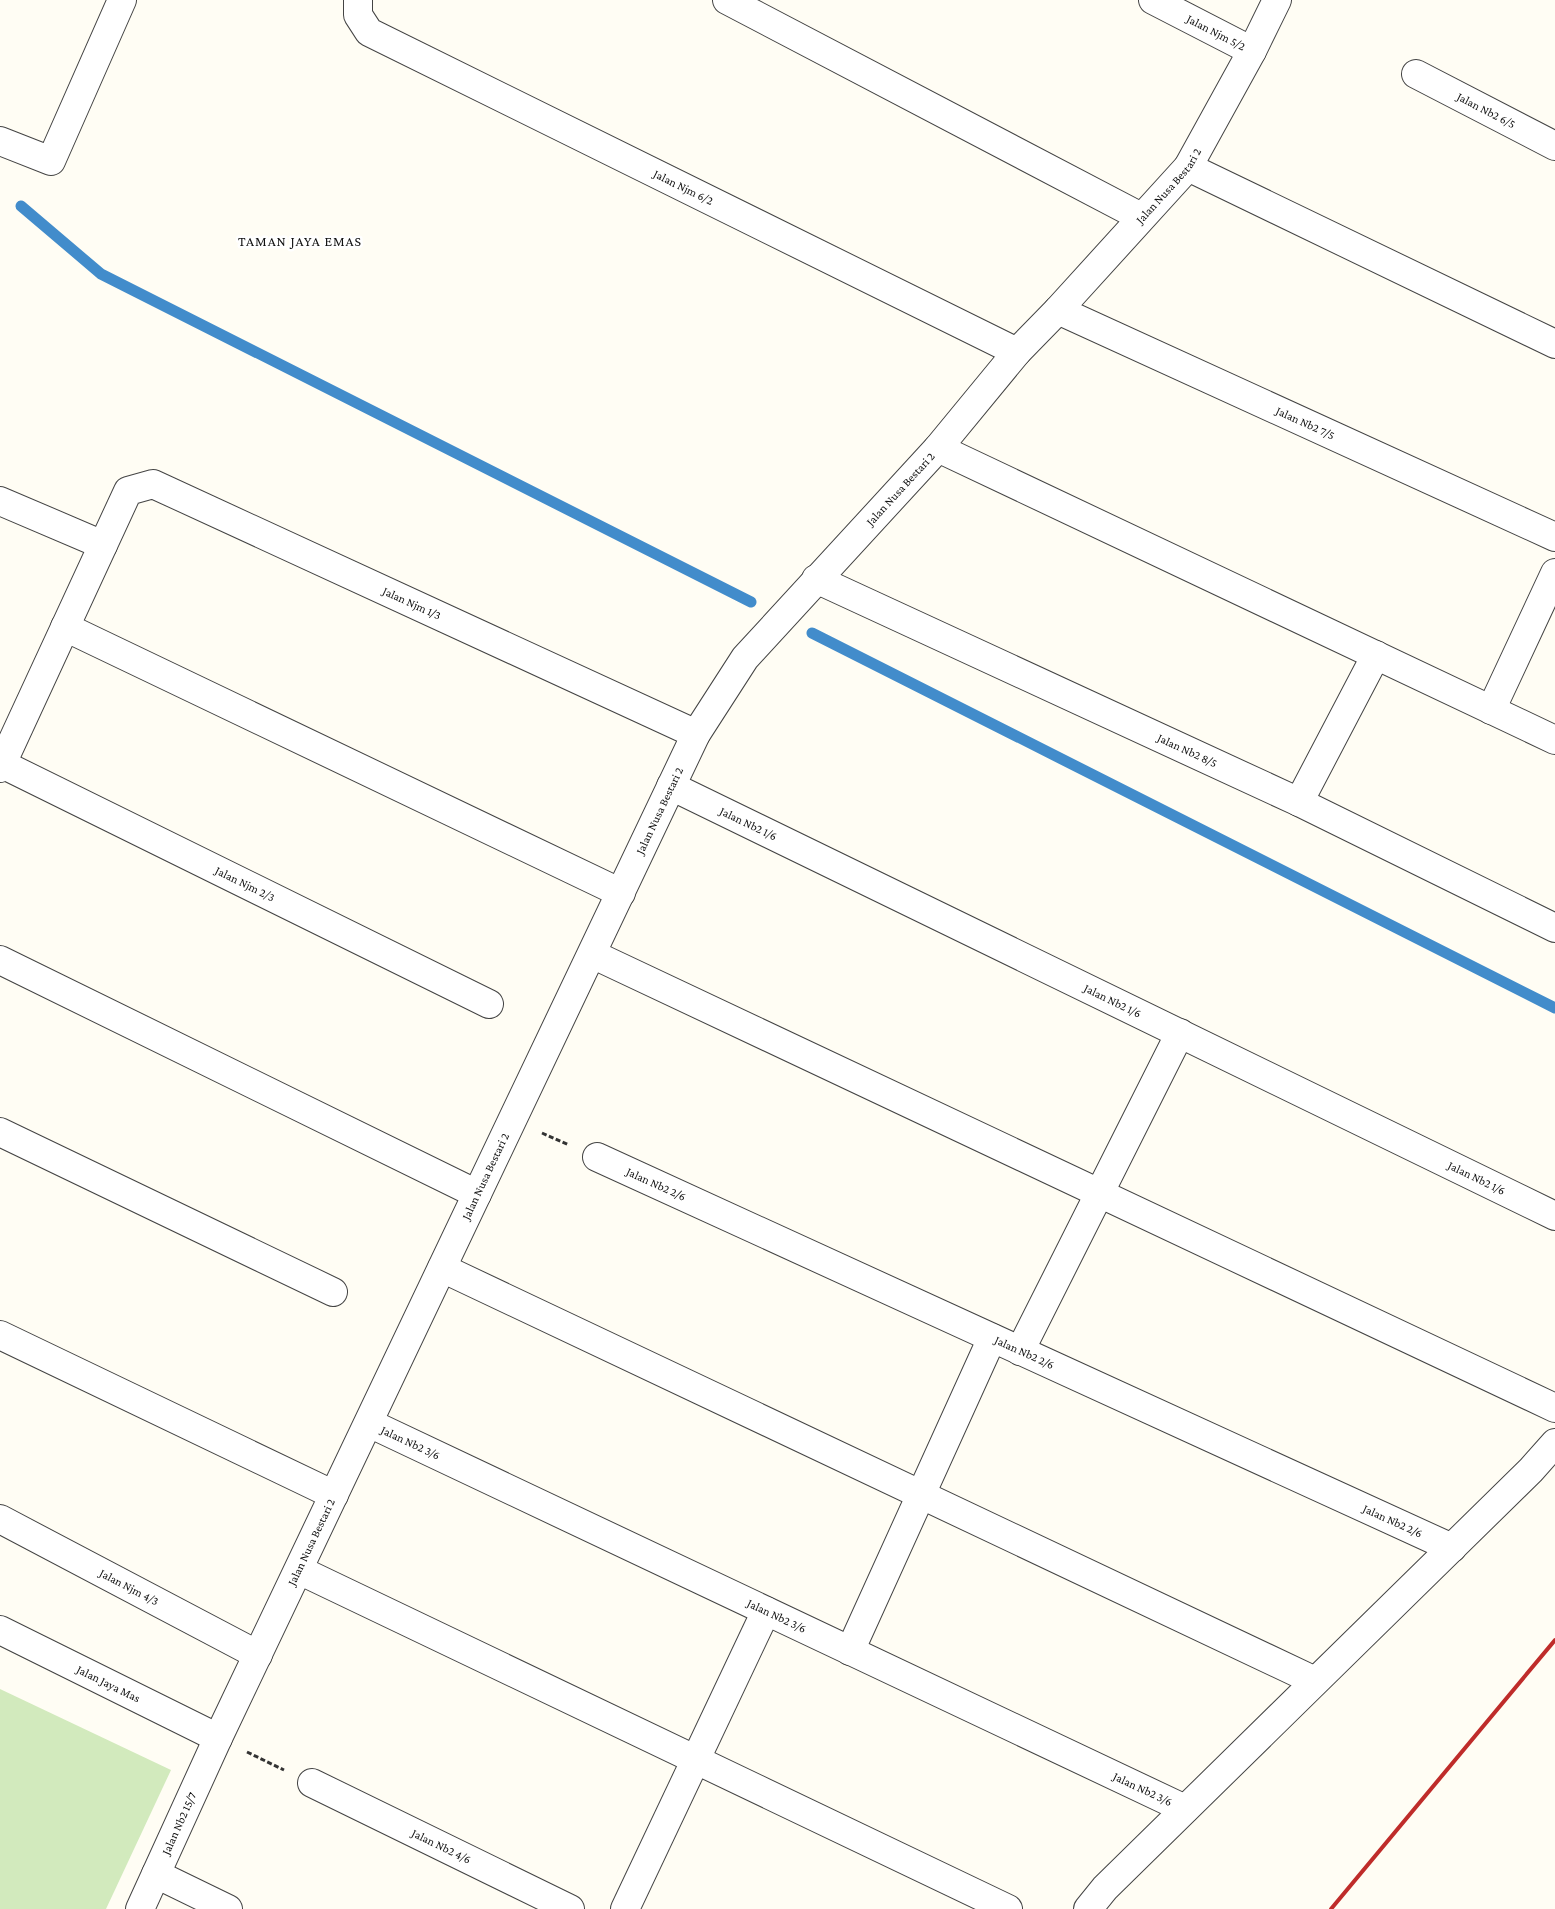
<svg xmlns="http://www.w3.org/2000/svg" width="1555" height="1909" font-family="'Crimson Pro',serif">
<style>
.green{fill:#d2eabd}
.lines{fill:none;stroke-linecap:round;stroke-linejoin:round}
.stream{stroke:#428ccb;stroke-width:11}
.minor-casing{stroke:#444;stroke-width:30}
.path{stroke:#333;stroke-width:3;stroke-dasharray:5 2.5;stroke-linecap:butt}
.minor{stroke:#fff;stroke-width:28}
.rail{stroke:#bf2c2a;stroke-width:4}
.labels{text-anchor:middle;stroke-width:5;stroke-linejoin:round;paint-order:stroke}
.street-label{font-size:12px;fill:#111;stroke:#fff}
.neighbourhood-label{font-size:14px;letter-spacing:1px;fill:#111;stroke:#fff}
</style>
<rect width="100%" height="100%" fill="#fffdf4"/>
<path class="green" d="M0 1689 171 1770 106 1909H0Z"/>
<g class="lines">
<path class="stream" d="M21 206 101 274 751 602
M812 633 1555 1008"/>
<defs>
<g id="minor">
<path id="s1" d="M358 0V15L369 32 1017 352"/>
<path d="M727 0 1141 217"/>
<path id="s2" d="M1153 0 1252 51"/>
<path id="s3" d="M1416 74 1555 146"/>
<path d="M0 141 51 161 122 0"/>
<path d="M1188 167 1555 344"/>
<path id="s4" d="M1058 310 1555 537"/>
<path d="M938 448 1555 740"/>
<path d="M0 501 103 545"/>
<path id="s5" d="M816 579 1299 802 1555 928"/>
<path d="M65 627 621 893"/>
<path d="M1491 710 1555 573"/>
<path id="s6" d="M2 764 489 1004"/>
<path id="s7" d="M0 768 128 491 153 484 696 734"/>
<path id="s8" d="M671 786 1555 1216"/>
<path d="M1299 802 1376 655"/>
<path d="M592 954 1555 1408"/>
<path d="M0 960 477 1194"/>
<path d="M0 1132 333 1292"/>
<path id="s9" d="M597 1157 1452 1548"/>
<path d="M442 1268 1315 1681"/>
<path d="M0 1335 334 1495"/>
<path d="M1020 1351 1180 1033"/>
<path id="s10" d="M369 1423 1185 1809"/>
<path id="s11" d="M0 1519 258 1655"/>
<path d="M299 1570 1008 1909"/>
<path id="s12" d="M0 1630 218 1738"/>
<path d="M850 1651 992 1338"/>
<path id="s13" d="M312 1783 570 1909"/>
<path d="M156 1874 228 1909"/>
<path id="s14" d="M140 1909 218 1738 696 734 745 658 938 448 1017 352 1058 310 1188 167 1252 51 1277 0"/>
<path d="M625 1909 766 1611"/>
<path d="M1088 1909 1105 1888 1531 1470 1555 1443"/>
</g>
</defs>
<use href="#minor" class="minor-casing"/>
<path class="path" d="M542 1133 569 1145
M247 1752 284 1770"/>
<use href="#minor" class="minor"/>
<path class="rail" d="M1331 1909 1555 1640"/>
</g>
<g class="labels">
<g class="street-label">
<text dy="4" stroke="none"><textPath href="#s2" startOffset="71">Jalan Njm 5/2</textPath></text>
<text dy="4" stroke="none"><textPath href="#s3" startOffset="79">Jalan Nb2 6/5</textPath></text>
<text dy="4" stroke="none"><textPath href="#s14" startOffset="2025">Jalan Nusa Bestari 2</textPath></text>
<text dy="4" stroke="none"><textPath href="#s1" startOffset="386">Jalan Njm 6/2</textPath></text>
<text dy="4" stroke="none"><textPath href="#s4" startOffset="272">Jalan Nb2 7/5</textPath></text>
<text dy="4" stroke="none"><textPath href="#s14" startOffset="1620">Jalan Nusa Bestari 2</textPath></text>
<text dy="4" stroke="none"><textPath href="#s7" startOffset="616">Jalan Njm 1/3</textPath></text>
<text dy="4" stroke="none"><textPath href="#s5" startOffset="409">Jalan Nb2 8/5</textPath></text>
<text dy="4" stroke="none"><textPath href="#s14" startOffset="1215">Jalan Nusa Bestari 2</textPath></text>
<text dy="4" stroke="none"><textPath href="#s8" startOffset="86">Jalan Nb2 1/6</textPath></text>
<text dy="4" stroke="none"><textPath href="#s6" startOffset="271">Jalan Njm 2/3</textPath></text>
<text dy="4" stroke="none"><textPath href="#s8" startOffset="491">Jalan Nb2 1/6</textPath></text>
<text dy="4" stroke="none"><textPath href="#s14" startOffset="810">Jalan Nusa Bestari 2</textPath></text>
<text dy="4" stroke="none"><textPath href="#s8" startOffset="896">Jalan Nb2 1/6</textPath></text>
<text dy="4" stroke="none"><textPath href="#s9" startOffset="65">Jalan Nb2 2/6</textPath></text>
<text dy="4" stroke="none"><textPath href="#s9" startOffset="470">Jalan Nb2 2/6</textPath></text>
<text dy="4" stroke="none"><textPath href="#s10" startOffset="46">Jalan Nb2 3/6</textPath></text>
<text dy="4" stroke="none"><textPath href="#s9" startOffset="875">Jalan Nb2 2/6</textPath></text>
<text dy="4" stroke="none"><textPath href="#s14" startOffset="405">Jalan Nusa Bestari 2</textPath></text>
<text dy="4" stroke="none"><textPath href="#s11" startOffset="146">Jalan Njm 4/3</textPath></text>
<text dy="4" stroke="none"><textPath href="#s10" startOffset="451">Jalan Nb2 3/6</textPath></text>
<text dy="4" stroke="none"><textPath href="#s12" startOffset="121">Jalan Jaya Mas</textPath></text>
<text dy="4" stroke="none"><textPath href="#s10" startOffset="856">Jalan Nb2 3/6</textPath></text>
<text dy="4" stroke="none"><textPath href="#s14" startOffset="94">Jalan Nb2 15/7</textPath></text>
<text dy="4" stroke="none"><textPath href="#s13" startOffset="144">Jalan Nb2 4/6</textPath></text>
</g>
<g class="neighbourhood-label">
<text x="300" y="246">TAMAN JAYA EMAS</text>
</g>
</g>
</svg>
